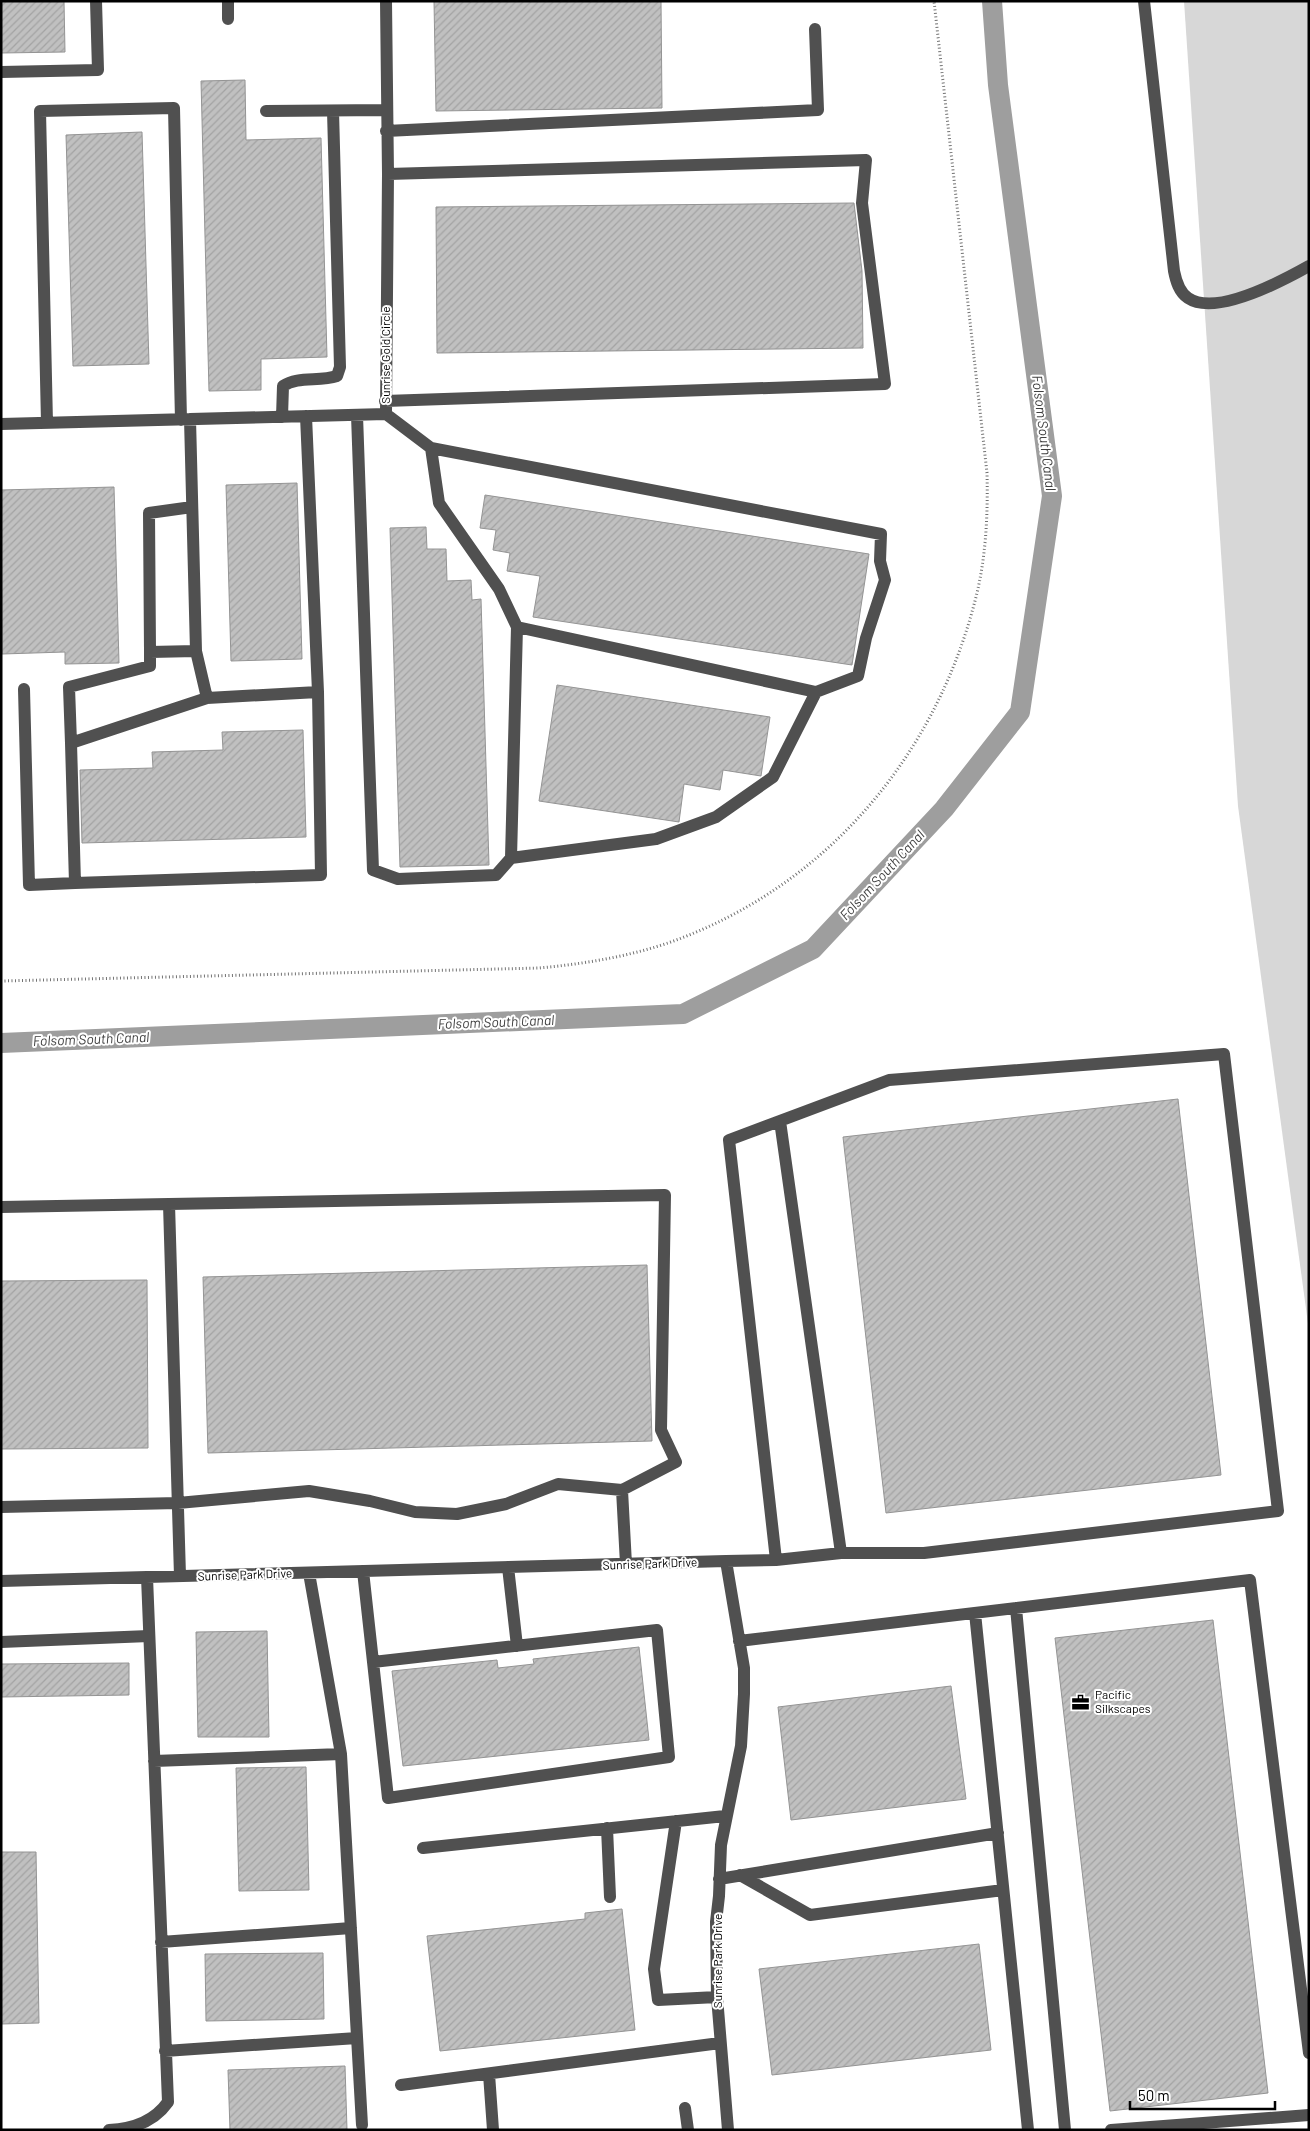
<svg xmlns="http://www.w3.org/2000/svg" width="1310" height="2131" font-family="Barlow,sans-serif">
<style>
.green{fill:#d7d7d7}
.lines{fill:none;stroke-linecap:round;stroke-linejoin:round}
.canal{stroke:#9e9e9e;stroke-width:20}
.building{fill:url(#building-hatch);stroke:#949494}
.path{stroke:#727272;stroke-width:3;stroke-dasharray:1 2.5;stroke-linecap:butt}
.minor{stroke:#505050;stroke-width:12}
.labels{text-anchor:middle;stroke-width:4;stroke-linejoin:round;paint-order:stroke}
.street-label{font-size:12px;fill:#000;stroke:#fff}
.poi-label{font-size:12px;fill:#000;stroke:#fff;text-anchor:start}
.water-label{font-size:14px;font-style:italic;fill:#3f3f3f;stroke:#fff}
</style>
<defs>
<pattern id="building-hatch" width="6" height="6" patternUnits="userSpaceOnUse" patternTransform="scale(1.25)"><rect width="6" height="6" fill="#c0c0c0"/><path d="M-1 1l2-2M0 6l6-6M5 7l2-2" fill="none" stroke="#a3a3a3"/></pattern>
</defs>
<rect width="100%" height="100%" fill="#fff"/>
<path class="green" d="M1184 1H1309V1331L1238 806Z"/>
<g class="lines">
<path class="canal" d="M1 1043 683 1014 813 949 944 809 1020 712 1052 496 998 85 992 1"/>
</g>
<path class="building" d="M1 1H64L65 52 1 53Z
M434 1H661L662 108 436 111Z
M245 80 246 140 321 138 327 357 261 359V390L209 391 201 81Z
M142 132 149 364 73 366 66 135Z
M854 203 862 271 863 348 437 353 436 207Z
M297 483 302 659 231 661 226 485Z
M114 487 119 663 65 664V652L2 654 1 490Z
M485 495 869 554 852 665 533 617 540 576 507 571 510 553 493 550 496 530 480 528Z
M426 527 427 549H446L447 581 471 580 472 600 481 599 489 865 400 867 390 528Z
M557 685 770 717 761 776 723 770 720 790 684 784 679 822 539 801Z
M303 730 306 837 82 843 80 770 153 768 152 752 223 750 222 732Z
M1178 1099 1221 1475 886 1513 843 1137Z
M647 1265 652 1441 208 1453 203 1277Z
M147 1280 148 1448 1 1449V1281Z
M1213 1620 1268 2093 1110 2111 1055 1638Z
M267 1631 269 1737H198L196 1632Z
M639 1647 649 1740 403 1766 392 1671 497 1660 498 1668 534 1664 533 1659Z
M129 1663V1695L1 1697V1664Z
M951 1686 966 1799 791 1820 778 1707Z
M306 1767 309 1890 239 1891 236 1768Z
M1 1852H36L39 2023 1 2024Z
M622 1909 635 2030 440 2051 427 1936 585 1919V1913Z
M979 1944 991 2050 772 2075 759 1969Z
M323 1953 324 2019 206 2021 205 1954Z
M345 2066 347 2130H230L228 2070Z"/>
<g class="lines">
<path class="path" d="M1 981 539 968C583 964 626 957 668 943 825 888 936 757 976 597 986 557 988 515 987 473L934 1"/>
<path class="minor" d="M228 1V19
M1144 1 1174 271C1176 281 1179 292 1188 298 1216 317 1284 280 1309 266
M1 72 98 70 96 1
M266 111 386 110
M386 131 818 110 815 29
M385 401 885 384 862 203 866 160 388 174
M386 414 431 448 439 503 499 589 517 627 511 858 656 839 716 817 773 777 816 692 517 627
M357 415 373 870 398 879 496 875 511 858
M306 416 318 692
M282 417 283 386C298 376 319 382 337 376L340 367 333 111
M190 419 196 651 207 698 71 743 75 883 321 875 318 692 207 698
M47 423 40 111 174 108 181 420
M1 424 386 414 388 174 386 1
M431 448 881 534 880 561 885 580 866 638 858 676 816 692
M192 507 149 513 150 652 196 651
M24 689 29 885 75 883
M71 743 69 687 150 666V652
M169 1204 665 1195 661 1430 676 1462 622 1490 626 1564
M1 1207 169 1204 180 1576
M1 1507 178 1503 309 1491 370 1501 415 1512 457 1514 506 1504 558 1484 622 1490
M776 1560 841 1553
M726 1561 776 1560 729 1140C782 1120 836 1100 889 1080L1224 1054 1278 1511 924 1553H841L780 1121
M508 1567 517 1646
M363 1571C372 1647 380 1723 388 1798L669 1757 657 1630 373 1662
M309 1573 341 1754 362 2125
M1 1581 726 1561 744 1668V1694L741 1746 721 1845 719 1896 716 1922 717 1997 728 2130
M1016 1608 1065 2130
M975 1613 1028 2130
M739 1641 1250 1580 1309 2053
M1 1642 149 1636
M154 1761 341 1754
M676 1821 654 1969 658 2000 717 1997
M607 1828 610 1897
M423 1848 725 1816
M740 1875 810 1915 1003 1890
M719 1879 998 1833
M161 1942 351 1928
M165 2051 357 2038
M489 2074 493 2130
M401 2085 720 2043
M685 2108 688 2130
M109 2130C132 2129 154 2122 168 2102L147 1577
M1111 2130 1309 2115"/>
</g>
<defs>
<symbol id="office-bare" viewBox="-9 -9 18 18"><path d="M-6-3h4V-5.5h4V-3h4V5H-6ZM-1-4.5V-3h2v-1.5ZM-6 0V1H6V0Z" fill="#000" stroke="#fff" stroke-width="2.5" paint-order="stroke"/></symbol>
</defs>
<g fill-rule="evenodd">
<use href="#office-bare" x="1068" y="1690" width="25" height="25"/>
</g>
<g class="labels">
<g class="street-label">
<text transform="translate(386 355) rotate(-90)" y="4">Sunrise Gold Circle</text>
<text transform="translate(650 1564) rotate(-2)" y="4">Sunrise Park Drive</text>
<text transform="translate(245 1575) rotate(-2)" y="4">Sunrise Park Drive</text>
<text transform="translate(718 1961) rotate(-90)" y="4">Sunrise Park Drive</text>
</g>
<g class="poi-label">
<text x="1095" y="1699">Pacific<tspan x="1095" dy="14">Silkscapes</tspan></text>
</g>
<g class="water-label">
<text transform="translate(1044 433) rotate(83)" y="5">Folsom South Canal</text>
<text transform="translate(882 875) rotate(-47)" y="5">Folsom South Canal</text>
<text transform="translate(496 1022) rotate(-2)" y="5">Folsom South Canal</text>
<text transform="translate(91 1039) rotate(-2)" y="5">Folsom South Canal</text>
</g>
</g>
<rect width="1310" height="2131" fill="none" stroke="#000000" stroke-width="5"/>
<path d="M1130 2101v8h145v-8" fill="none" stroke="#000000" stroke-width="2.5"/>
<text x="1138" y="2101" font-size="15" fill="#000000" stroke="#ffffff" stroke-width="4" paint-order="stroke">50 m</text>
</svg>
